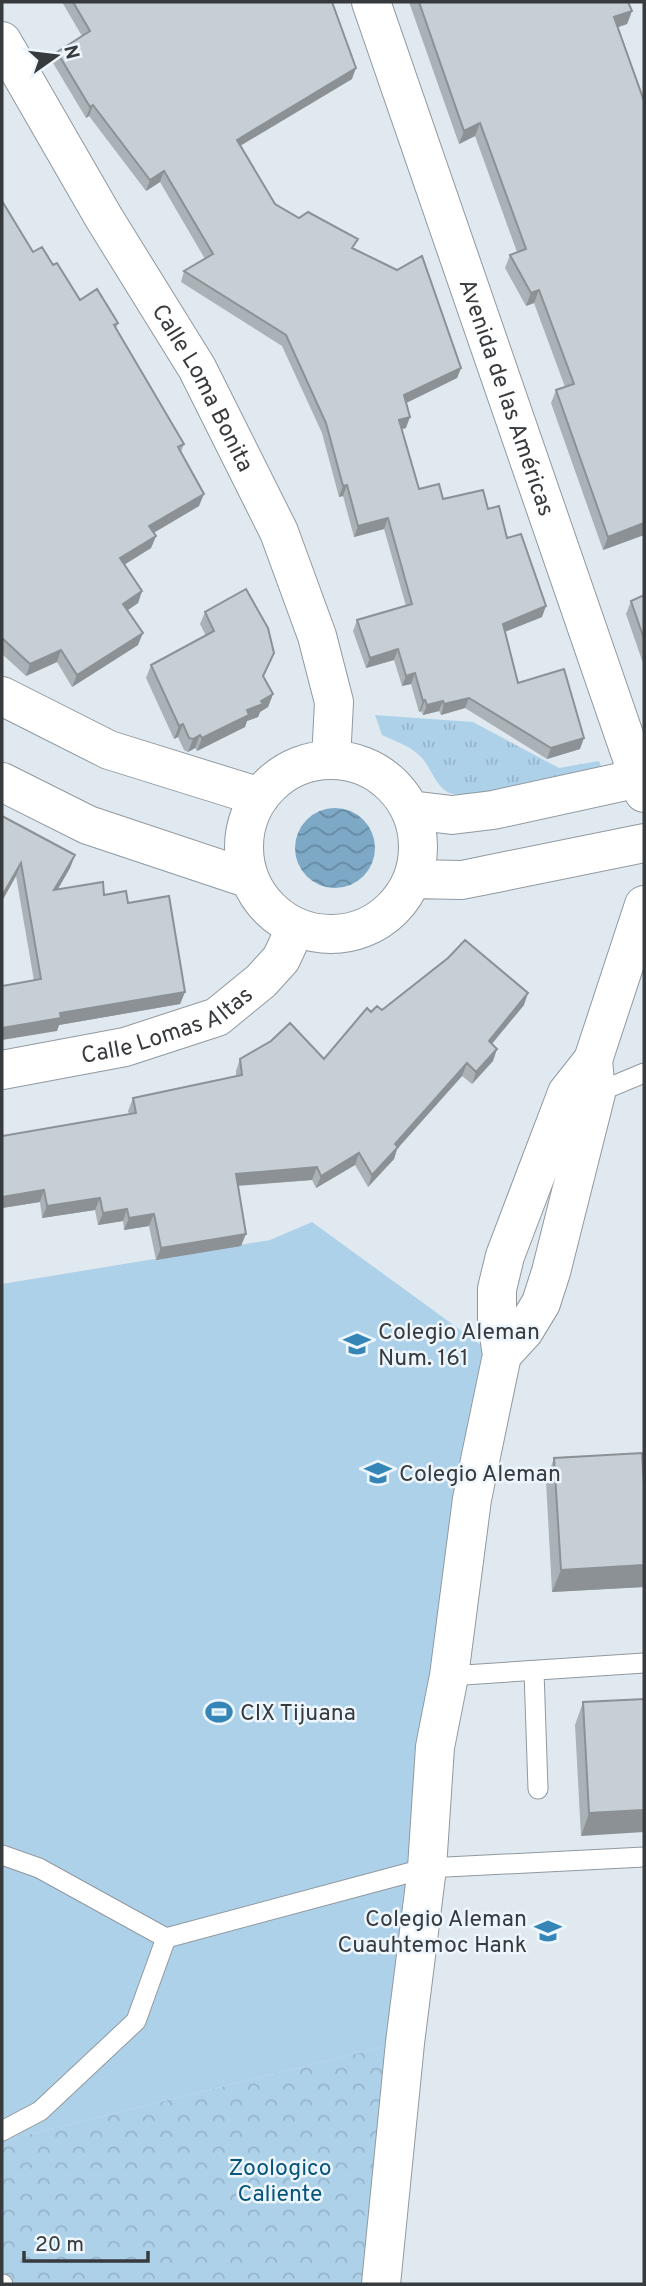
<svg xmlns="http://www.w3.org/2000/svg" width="646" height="2286" font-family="Overpass,sans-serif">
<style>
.grass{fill:url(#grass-tufts)}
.park{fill:url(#park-crowns)}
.pitch{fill:#aed1ea}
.water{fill:url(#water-waves)}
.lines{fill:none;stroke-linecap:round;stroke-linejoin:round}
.service-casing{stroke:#90999f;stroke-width:21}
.minor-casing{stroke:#90999f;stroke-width:40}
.secondary-casing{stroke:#90999f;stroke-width:40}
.service{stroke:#fff;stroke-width:19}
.minor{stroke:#fff;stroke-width:38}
.secondary{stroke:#fff;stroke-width:38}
.wall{fill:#aab2b7}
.shaded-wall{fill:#8b9195}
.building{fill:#c6cfd5;stroke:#8b9195;stroke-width:2}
.labels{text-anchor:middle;stroke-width:5;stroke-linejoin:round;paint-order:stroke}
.street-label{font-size:23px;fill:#383b3e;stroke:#edf6fd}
.poi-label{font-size:23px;fill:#383b3e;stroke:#edf6fd;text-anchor:start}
.park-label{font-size:23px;fill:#07547c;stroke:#edf6fd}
</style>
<defs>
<pattern id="grass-tufts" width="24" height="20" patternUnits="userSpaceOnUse" patternTransform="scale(1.75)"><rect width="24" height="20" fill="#aed1ea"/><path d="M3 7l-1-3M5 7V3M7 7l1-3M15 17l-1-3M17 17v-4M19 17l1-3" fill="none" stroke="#96b4ca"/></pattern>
<pattern id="park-crowns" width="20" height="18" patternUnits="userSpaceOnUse" patternTransform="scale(1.75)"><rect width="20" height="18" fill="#aed1ea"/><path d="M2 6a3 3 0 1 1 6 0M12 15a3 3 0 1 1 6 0" fill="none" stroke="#96b4ca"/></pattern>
<pattern id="water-waves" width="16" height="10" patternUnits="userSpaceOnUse" patternTransform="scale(1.75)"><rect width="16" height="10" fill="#7da8c6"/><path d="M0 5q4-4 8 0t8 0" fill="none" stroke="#678aa2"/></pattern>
</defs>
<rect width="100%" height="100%" fill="#e0e9f0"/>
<path class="grass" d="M375 715 473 722 559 768 599 761 605 776C573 781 476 802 450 793 435 787 431 766 420 756 410 746 395 741 382 735Z"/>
<path class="park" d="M399 2043 375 2284H2V2141Z"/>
<path class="pitch" d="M312 1222 503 1361 399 2043 2 2141V1284L270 1240Z"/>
<path class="water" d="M295 848a40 40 0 1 1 80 0a40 40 0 1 1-80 0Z"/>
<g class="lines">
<defs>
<path id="service" d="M596 1093 644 1073
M534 1671 538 1789
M449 1676 644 1663
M2 1855 39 1868 166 1938
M2 2131 40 2111 136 2021 166 1938 427 1868 644 1857
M2 2284H3"/>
<g id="minor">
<path id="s1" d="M371 2 644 793"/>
<path id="s2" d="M2 41 104 218 197 368 279 532 317 636 334 702 331 760"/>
<path id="s3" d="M2 1070 125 1047 217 1017 261 981 281 959 296 927"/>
<path d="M502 1355 524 1331 541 1303 551 1272 596 1093 593 1060"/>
<path d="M381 2284 405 2043 427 1868 435 1747 449 1676 472 1499 502 1355 497 1323V1289L505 1256 567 1093 593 1060 644 905"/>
</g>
<path id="secondary" d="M2 696 109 750 260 797
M244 847a87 87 0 1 1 174 0a87 87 0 1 1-174 0Z
M2 782 88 825 250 879
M410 810 452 815 493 810 644 777
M412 879 462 880 644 843"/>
</defs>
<use href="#service" class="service-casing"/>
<use href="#minor" class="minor-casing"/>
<use href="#secondary" class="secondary-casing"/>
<use href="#service" class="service"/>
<use href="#minor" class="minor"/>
<use href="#secondary" class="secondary"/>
</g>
<path class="wall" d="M62 2H332L352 79 240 146 275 204 354 249 461 368 457 378 406 403V428L402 429 419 489 443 499 488 509 507 538 542 617 505 632 518 683 580 749 547 759 465 708 441 715 439 711 423 715 421 711 419 712 411 684 402 686 394 660 366 668 353 631 357 620 406 606 384 529 354 537 343 496 339 497 322 433 282 346 181 282 184 271 205 259 160 182 146 191 89 116 86 118 53 63 57 52 82 36Z
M409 2H628L632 11 627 24 618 27 644 101V535L603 550 551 403 556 390 565 387 534 303 526 306 505 268 510 255 517 252 475 136 459 144Z
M2 201 33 252 53 265 80 300 118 323 116 329 184 444 181 452 199 506 153 533 156 536 151 548 125 564 142 591 138 603 128 610 138 645 72 687 57 662 26 676 2 654Z
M644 595V666L626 614 631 601Z
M205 612 274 653 263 678 273 694 268 707 260 712 258 717 247 721 245 727 197 751 195 748 188 752 184 750 178 737 174 739 146 678 151 665 206 636 200 624Z
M2 816 75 855 70 868 57 889 104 895 128 903 185 992 180 1004 59 1025 57 1031 34 981 16 876 2 901Z
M524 1005 492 1044 493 1061 472 1084 462 1076 397 1149 394 1159 368 1187 355 1165 316 1188 312 1180 238 1186 241 1246 156 1260 149 1226 124 1230 123 1221 98 1225 95 1210 42 1218 40 1202 2 1208V1136L129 1114 128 1111 133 1098 236 1076V1071L240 1059H324L371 1012 382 1010Z
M554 1458 644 1485V1587L552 1592 546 1481Z
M644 1699 581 1836 575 1725 583 1702Z"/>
<path class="shaded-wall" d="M632 11 627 24 610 30 614 17Z
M356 68 352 79 233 150 237 140Z
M93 105 89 116 86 118 90 107Z
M480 123 475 136 459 144 464 131Z
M164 171 160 182 146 191 150 180Z
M539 290 534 303 526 306 531 293Z
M461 368 457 378 400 406 404 395Z
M410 417 406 428 395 431 399 420Z
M347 485 343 496 339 497 343 486Z
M204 494 199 506 145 538 149 526Z
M388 518 384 529 354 537 358 526Z
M644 523V535L603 550 608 537Z
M156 536 151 548 116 570 120 558Z
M142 591 138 603 119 616 123 604Z
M546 606 542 617 499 634 503 624Z
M143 633 138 645 72 687 77 675Z
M398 649 394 660 366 668 370 658Z
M61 650 57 662 26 676 30 664Z
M415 673 411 684 402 686 406 676Z
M273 694 268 707 260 712 258 717 247 721 245 727 197 751 202 738Z
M469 698 465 708 441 715 444 704Z
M425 700 421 711 419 712 423 701Z
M443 701 439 711 423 715 427 705Z
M183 724 178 737 174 739 179 726Z
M200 735 195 748 188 752 193 739Z
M584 738 580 749 547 759 551 748Z
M75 855 70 868 50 903 54 890Z
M21 863 16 876 2 901V896Z
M185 992 180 1004 59 1025 57 1031 2 1040V1028L60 1013Z
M528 993 524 1005 484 1053 489 1041Z
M497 1049 493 1061 472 1084 476 1072Z
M467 1063 462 1076 397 1149 394 1159 368 1187 372 1175 395 1144Z
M359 1153 355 1165 316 1188 321 1176Z
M317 1167 312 1180 232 1186 236 1174Z
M44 1190 40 1202 2 1208V1197Z
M100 1198 95 1210 42 1218 47 1206Z
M127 1209 123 1221 98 1225 103 1213Z
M154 1214 149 1226 124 1230 129 1218Z
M246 1234 241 1246 156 1260 161 1248Z
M644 1565V1587L552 1592 561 1570Z
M644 1810V1832L581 1836 589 1813Z"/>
<path class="building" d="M73 2H332L356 68 237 140 275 204 299 218 308 212 358 239 352 248 397 270 422 256 461 368 404 395 410 417 399 420 419 489 439 484 443 499 483 490 488 509 499 506 507 538 521 534 546 606 503 624 518 683 564 669 584 738 551 748 469 698 444 704 443 701 427 705 425 700 423 701 415 673 406 676 398 649 370 658 357 620 412 604 388 518 358 526 347 485 343 486 326 423 286 335 184 271 213 254 164 171 150 180 93 105 90 107 57 52 90 31Z
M419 2H628L632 11 614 17 644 101V523L608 537 556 390 574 384 539 290 531 293 510 255 526 249 480 123 464 131Z
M2 201 33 252 42 247 53 265 57 263 80 300 97 289 118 323 114 325 184 444 178 447 204 494 149 526 156 536 120 558 142 591 123 604 143 633 77 675 61 650 30 664 2 638Z
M246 589 268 628 274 653 263 676 273 694 261 701 263 704 247 710 249 715 202 738 200 735 193 739 189 738 183 724 179 726 151 665 214 631 205 612Z
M644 595V639L631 601Z
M2 816 75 855 54 890 103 882 104 895 126 891 128 903 169 896 185 992 60 1013 61 1018 2 1028V986L41 979 21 863 2 896Z
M465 940 528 993 489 1041 497 1049 476 1072 467 1063 395 1144 398 1147 372 1175 359 1153 321 1176 317 1167 236 1174 246 1234 161 1248 154 1214 129 1218 127 1209 103 1213 100 1198 47 1206 44 1190 2 1197V1136L136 1113 133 1098 242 1075 240 1059 271 1041 290 1023 324 1059 367 1008 371 1012 377 1006 382 1010 448 958Z
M642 1453 644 1485V1565L561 1570 554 1458Z
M644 1699V1810L589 1813 583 1702Z"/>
<defs>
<symbol id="school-bare" viewBox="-9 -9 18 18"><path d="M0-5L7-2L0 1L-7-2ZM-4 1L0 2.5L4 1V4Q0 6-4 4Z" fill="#3585b6" stroke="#edf6fd" stroke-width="2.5" paint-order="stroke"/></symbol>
<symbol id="stadium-bare" viewBox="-9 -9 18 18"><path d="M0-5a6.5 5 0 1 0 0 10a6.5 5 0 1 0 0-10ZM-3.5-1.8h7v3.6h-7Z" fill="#3585b6" stroke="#edf6fd" stroke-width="2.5" paint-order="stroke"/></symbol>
</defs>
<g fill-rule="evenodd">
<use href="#school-bare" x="338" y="1325" width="38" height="38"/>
<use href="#school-bare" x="359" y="1454" width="38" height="38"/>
<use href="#stadium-bare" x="200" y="1693" width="38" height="38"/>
<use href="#school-bare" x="529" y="1912" width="38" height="38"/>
</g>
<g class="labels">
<g class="street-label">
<text dy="8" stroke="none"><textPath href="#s2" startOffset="401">Calle Loma Bonita</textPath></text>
<text dy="8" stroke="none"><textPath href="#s1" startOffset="418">Avenida de las Américas</textPath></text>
<text dy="8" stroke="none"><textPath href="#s3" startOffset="172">Calle Lomas Altas</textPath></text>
</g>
<g class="poi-label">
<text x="378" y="1339">Colegio Aleman<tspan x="378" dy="26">Num. 161</tspan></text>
<text x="399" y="1481">Colegio Aleman</text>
<text x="240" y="1720">CIX Tijuana</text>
<text x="527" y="1926" text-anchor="end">Colegio Aleman<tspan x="527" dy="26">Cuauhtemoc Hank</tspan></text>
</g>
<g class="park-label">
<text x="280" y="2175">Zoologico<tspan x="280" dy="26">Caliente</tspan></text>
</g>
</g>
<rect width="646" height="2286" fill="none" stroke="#383b3e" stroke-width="7"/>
<g transform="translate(56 56) rotate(76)" stroke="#edf6fd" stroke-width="5" paint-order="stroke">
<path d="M0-5L12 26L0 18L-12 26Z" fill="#383b3e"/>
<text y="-10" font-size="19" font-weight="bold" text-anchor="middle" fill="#383b3e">N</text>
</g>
<path d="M24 2251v10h124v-10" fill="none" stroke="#383b3e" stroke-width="3.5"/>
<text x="35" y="2251" font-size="21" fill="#383b3e" stroke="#edf6fd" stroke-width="5" paint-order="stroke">20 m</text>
</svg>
